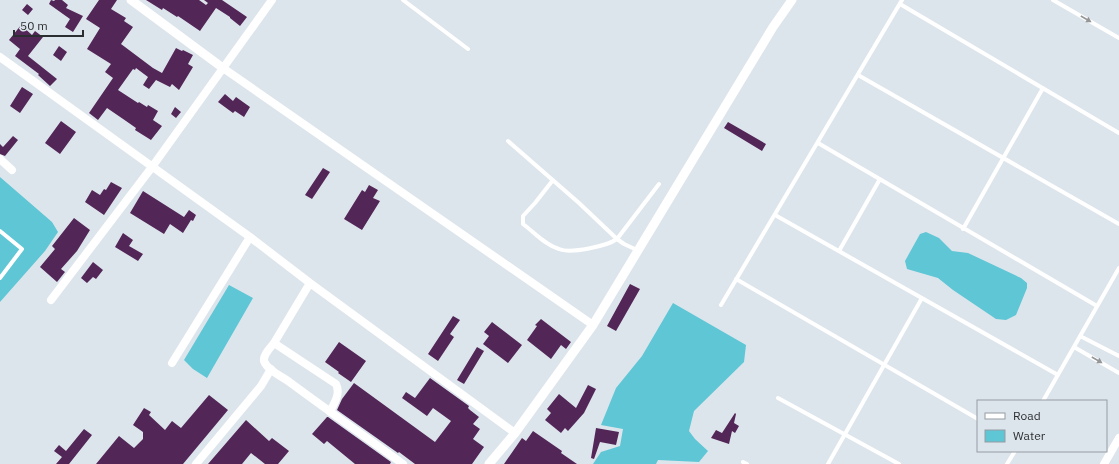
<svg xmlns="http://www.w3.org/2000/svg" width="1119" height="464" font-family="'IBM Plex Sans',sans-serif">
<style>
.water{fill:#5ec6d5}
.building{fill:#532658}
.lines{fill:none;stroke-linecap:round;stroke-linejoin:round}
.service{stroke:#fff;stroke-width:4}
.minor{stroke:#fff;stroke-width:8}
.tertiary{stroke:#fff;stroke-width:9}
.oneway{fill:#959698}
</style>
<rect width="100%" height="100%" fill="#dde5ec"/>
<path class="water" d="M0 177 52 222 58 232 45 251 0 302Z
M926 232 939 238 952 251 968 253 1021 278 1027 283V288L1016 315 1006 320 996 319 953 290 938 278 907 269 905 261 920 234Z
M229 285 253 298 207 378 193 369 184 360Z
M673 303 746 345 744 362 694 411 689 431 695 439 708 451 699 462 658 460 656 464H593L601 452 620 446 623 429 601 425 616 388 642 356Z"/>
<path class="building" d="M51 0 54 1 55 0H62L68 5 66 8 83 16 73 32 65 27 70 19 49 4Z
M99 0H117L111 9 126 18 124 21 133 27 121 44 153 68 162 73 176 48 182 51 183 50 193 55 188 64 193 67 179 90 172 84 170 87 156 80 149 89 143 85 148 77 136 68 135 70 133 69 118 90 138 103 139 102 147 107 148 105 158 111 153 120 162 126 151 140 135 130 136 128 126 121 107 108 98 120 89 113 113 78 105 72 111 64 87 49 100 28 86 19Z
M146 0H199L206 5 208 3 204 0H222L247 17 240 26 230 18V17L216 8 200 31 178 16 177 17 163 8 162 10Z
M27 4 33 9 28 15 22 10Z
M21 25 32 35 35 31 43 37 28 56 57 79 50 86 38 75 39 74 15 56 20 49 9 40Z
M59 46 67 52 61 61 53 55Z
M22 87 33 94 20 113 10 106Z
M225 94 233 101 236 97 250 107 244 117 235 111 233 113 218 102Z
M175 107 181 112 176 118 171 114Z
M61 121 76 132 60 154 45 143Z
M728 122 766 144 762 151 724 128Z
M13 136 18 140 5 156 0 154V144L3 147Z
M323 168 330 172 312 199 305 195Z
M111 182 122 188 104 215 85 202 92 190 100 195 104 189 106 190Z
M369 185 378 190 373 198 380 201 362 230 344 219 362 190 365 192Z
M143 191 184 217 189 210 196 215 193 221 191 220 183 233 170 224 164 234 130 213Z
M74 218 90 230 77 251 61 269 65 272 57 282 40 267 55 249 52 246Z
M123 233 133 240 129 246 143 254 138 261 115 247Z
M93 262 103 270 96 279 93 277 87 283 81 278Z
M630 284 640 289 616 331 607 326Z
M453 316 460 320 450 334 454 337 438 361 428 354Z
M541 319 571 342 566 349 561 345 551 359 527 340 537 326 535 325Z
M492 322 522 345 508 363 483 344 489 336 484 332Z
M339 342 366 361 351 382 338 373 339 372 325 362Z
M477 347 484 351 464 384 457 380Z
M430 378 469 406 468 408 470 410 479 417 473 424 480 429 473 439 484 447 472 464H415L399 452 398 453 337 410 342 399 354 383 435 442 451 421 433 408 427 416 402 398 406 392 415 398Z
M588 385 596 389 584 413 568 431 565 428 561 433 545 420 551 413 547 409 559 394 576 408Z
M209 395 228 410 183 464H96L119 436 134 448 143 439V432L133 425 144 408 151 412 149 415 165 430 172 421 181 428Z
M735 413 736 414 734 423 739 426 735 433 732 431 729 444 711 438 716 430 722 433Z
M327 417H328L391 462 390 464H355L327 441 324 444 312 434Z
M246 420 269 441 272 438 289 451 278 464H265L251 453 242 464H208Z
M596 428 619 432 616 445 600 442 594 459 591 458Z
M84 429 92 435 69 464H56L62 457 54 451 59 445 66 451Z
M533 431 562 451 561 453 577 464H504L522 438 526 441Z"/>
<g class="lines">
<path class="service" d="M403 0 468 49
M1053 0 1119 38
M900 4 1119 133
M858 75 1119 224
M508 141 579 203 617 239 659 184
M818 143 1097 306
M553 180 535 203 523 216V224C534 232 545 245 559 249 571 254 607 246 617 239L624 244 637 250
M775 215 1058 375
M963 229 1043 88
M0 231 22 249 0 278
M839 251 880 179
M736 279 978 419
M721 305 902 0
M1080 336 1119 356
M1074 347 1119 373
M778 398 899 464
M1043 401 1119 268
M743 462 747 464
M828 464 922 298
M1007 464 1015 451"/>
<path class="minor" d="M0 57 250 237 310 283 515 433
M223 68 593 325
M0 159 12 170
M51 300 152 167 272 0
M274 343 310 283
M172 363 250 237
M330 412C334 403 341 394 336 384L274 343C270 348 263 355 264 361 267 370 281 376 288 381 326 409 364 436 403 464
M196 464 261 386 271 369
M1104 464 1119 438"/>
<path class="tertiary" d="M131 0 223 68
M489 464 515 433 593 325 773 27 792 0"/>
</g>
<defs><path id="oneway-solid" d="M-6-.8H1V-3.2L6.5 0L1 3.2V.8H-6Z"/></defs>
<g class="oneway">
<use href="#oneway-solid" transform="translate(1086 19) rotate(30)"/>
<use href="#oneway-solid" transform="translate(1097 360) rotate(30)"/>
</g>
<rect x="977" y="400" width="130" height="52" fill="#dde5ec" stroke="#969ca1"/>
<rect x="985" y="413" width="20" height="6" fill="#ffffff" stroke="#969ca1"/>
<text x="1013" y="420" font-size="12" fill="#2b2e30">Road</text>
<rect x="985" y="430" width="20" height="12" fill="#5ec6d5" stroke="#969ca1"/>
<text x="1013" y="440" font-size="12" fill="#2b2e30">Water</text>
<path d="M14 30v6h69v-6" fill="none" stroke="#2b2e30" stroke-width="2"/>
<text x="20" y="30" font-size="12" fill="#2b2e30" stroke="#dde5ec" stroke-width="3" paint-order="stroke">50 m</text>
</svg>
